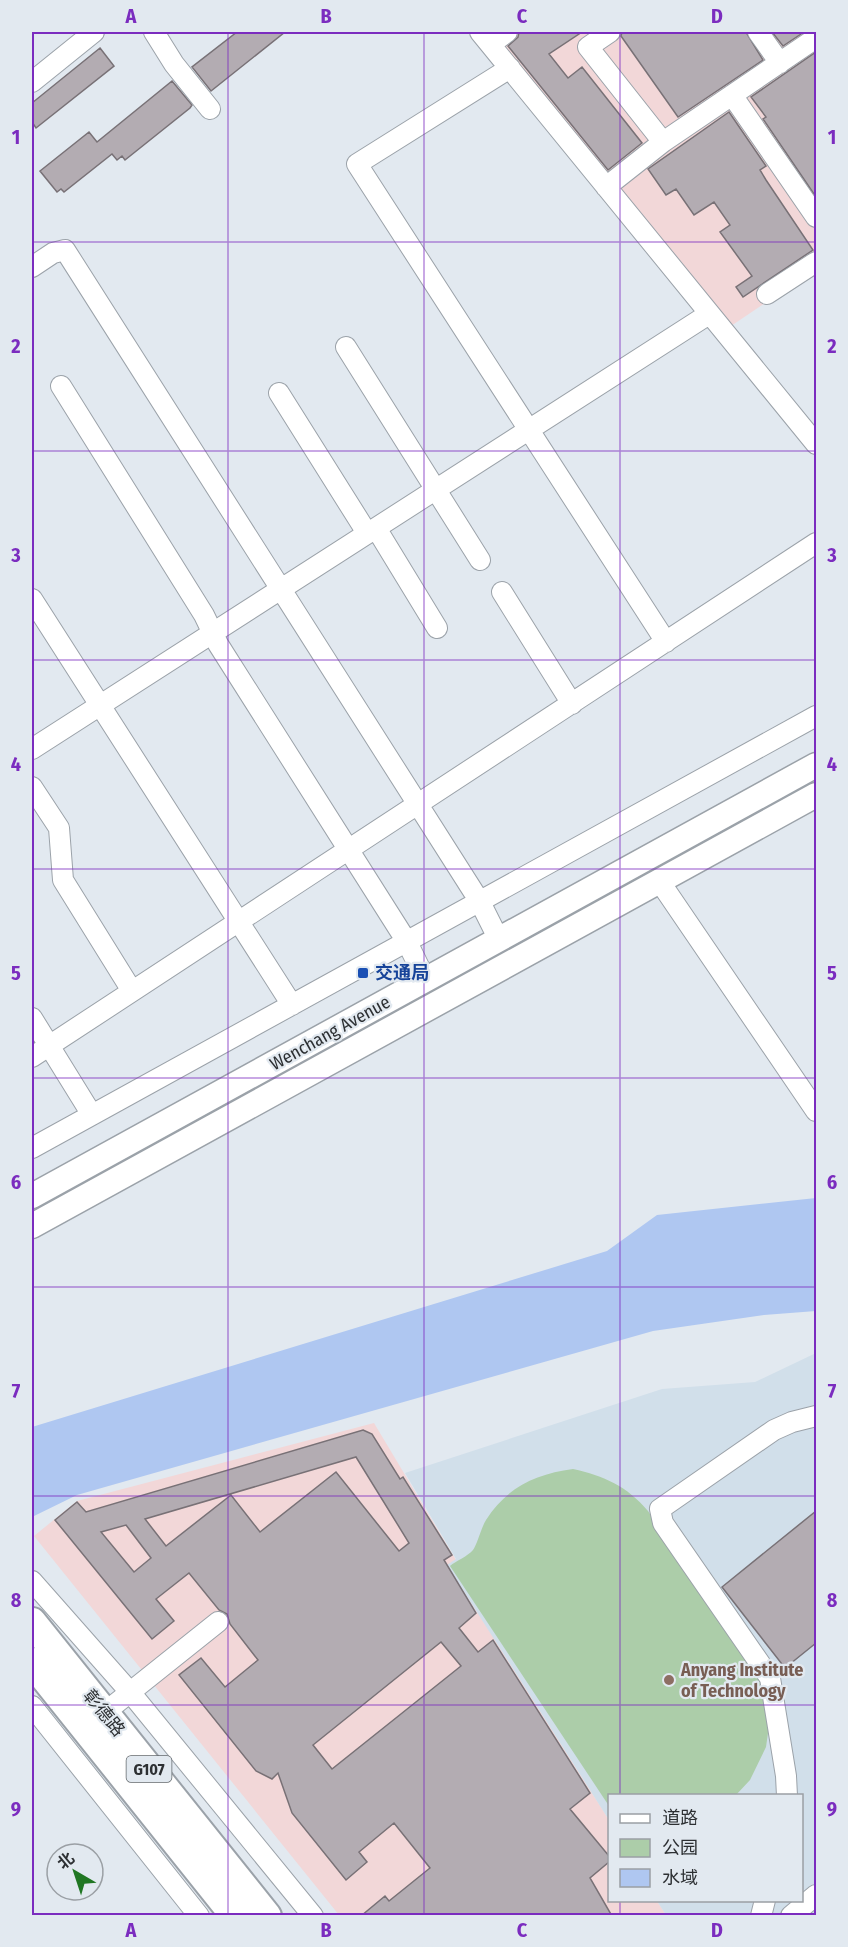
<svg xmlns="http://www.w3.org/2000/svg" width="848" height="1947" font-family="'Fira Sans Condensed','Noto Sans SC',sans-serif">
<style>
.commercial{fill:#f2d7d8}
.built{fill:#d1dfea}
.green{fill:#accda9}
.water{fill:#afc7f1}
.building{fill:#b3acb2;stroke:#787176;stroke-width:1.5;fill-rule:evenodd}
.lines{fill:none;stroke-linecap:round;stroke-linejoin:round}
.minor-casing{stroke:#9ba2a9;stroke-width:22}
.major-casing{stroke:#9ba2a9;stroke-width:27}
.highway-casing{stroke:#9ba2a9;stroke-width:32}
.minor{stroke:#fff;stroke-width:20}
.major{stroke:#fff;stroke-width:24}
.highway{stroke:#fff;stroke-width:28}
.grid{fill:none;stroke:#7b2cbf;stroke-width:1.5;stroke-opacity:0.55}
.transit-dot{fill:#1a4fb4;stroke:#e2e9f0;stroke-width:2}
.education-dot{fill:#8d6e63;stroke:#e2e9f0;stroke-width:2}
.labels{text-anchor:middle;stroke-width:4.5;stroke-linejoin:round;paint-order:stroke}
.shield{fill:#e2e9f0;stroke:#63686c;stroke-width:1.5}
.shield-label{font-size:16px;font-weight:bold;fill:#2d3033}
.transit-label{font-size:18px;font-weight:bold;fill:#164399;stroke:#e2e9f0;text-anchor:start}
.street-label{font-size:18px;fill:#2d3033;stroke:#e2e9f0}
.education-label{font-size:18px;font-weight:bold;fill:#785e54;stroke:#e2e9f0;text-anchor:start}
.neatline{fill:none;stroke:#7b2cbf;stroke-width:2}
.grid-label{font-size:20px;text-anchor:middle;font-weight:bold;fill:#7b2cbf}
</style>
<rect width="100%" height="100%" fill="#e2e9f0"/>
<path class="commercial" d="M512 32H816V269L731 326 499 40Z
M374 1423 456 1560 448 1565 609 1820 610 1900 657 1901 666 1915H339L34 1536 77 1501Z"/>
<path class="built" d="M816 1353V1915H666L657 1901 802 1900V1796H610L609 1820 447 1565 456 1559 405 1473 662 1389 755 1382Z"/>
<path class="green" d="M573 1469C604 1476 627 1486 648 1511L760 1678 770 1719 766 1747 750 1780 736 1795 610 1796 609 1806 450 1566C456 1561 468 1556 473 1550 477 1545 481 1528 486 1520 507 1487 536 1474 573 1469Z"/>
<path class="water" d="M816 1198V1311L764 1315 653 1331 77 1495 32 1517V1427L607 1251 657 1215Z"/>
<path class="building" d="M237 32H285L211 91 192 67Z
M519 32H582L549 54 568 78 582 67 642 143 608 170 508 46 518 37Z
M622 32H746L763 60 678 117 621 36Z
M772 32H804L783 46Z
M100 48 114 66 36 128 32 122V103Z
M816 52V197L763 119 766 117 751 97Z
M172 81 192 105 190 108 125 160 122 156 117 160 112 154 64 192 61 189 57 192 40 171 89 132 97 142Z
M729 112 766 166 760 170 766 180 813 250 743 297 736 287 752 276 720 232 730 225 714 202 694 215 676 189 666 195 648 169Z
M363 1430 372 1434 400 1479 403 1477 452 1555 444 1560 476 1613 459 1628 478 1652 493 1640 590 1793 570 1809 609 1856V1862L590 1878 612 1916H361L385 1896 389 1901 430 1868 394 1823 359 1852 367 1862 346 1880 292 1813 278 1773 272 1779 256 1771 179 1675 201 1658 225 1687 258 1660 230 1624 227 1614 219 1610 189 1573 156 1599 174 1621 152 1639 55 1520 77 1502 86 1512ZM356 1457 409 1543 399 1551 336 1472 260 1532 231 1495 166 1546 145 1519ZM126 1525 151 1558 134 1572 101 1532ZM441 1642 461 1666 332 1769 313 1745Z
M816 1511V1643L785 1668 722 1587Z"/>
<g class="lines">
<defs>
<path id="minor" d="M154 32 174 64 210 109
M480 32 816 444
M610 32 588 47 663 142
M758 32 780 63
M491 44 507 32
M510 68 357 164 666 642
M32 82 94 32
M732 95 816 217
M606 187 663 142 816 38
M32 267 53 253 65 250 480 902 499 940
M767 294 816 262
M346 347 480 560
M61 386 204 615 218 644 407 942 426 981
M279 393 367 533
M376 528 437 628
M502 592 572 704
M32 599 292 1005
M32 749 709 314
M32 787 59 828 63 880 132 991
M660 882 816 1111
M32 1018 92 1115
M32 1057 816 543
M32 1148 816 716
M32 1581 130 1692 313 1916
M32 1706 199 1916
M104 1713 218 1622
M787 1796 786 1776 770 1678 663 1523 660 1509 774 1430 792 1422 816 1416
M761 1916 765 1900
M791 1916 816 1895"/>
<path id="major" d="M32 1196 816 765
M32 1226 816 795"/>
<path id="highway" d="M32 1622 267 1916
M32 1662 235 1916"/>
</defs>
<use href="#minor" class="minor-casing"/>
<use href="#major" class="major-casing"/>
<use href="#highway" class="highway-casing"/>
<use href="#minor" class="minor"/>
<use href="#major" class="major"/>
<use href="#highway" class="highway"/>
</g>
<path class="grid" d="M228 32V1916M424 32V1916M620 32V1796M32 242H816M32 451H816M32 660H816M32 869H816M32 1078H816M32 1287H816M32 1496H816M32 1705H816M620 1900V1916"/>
<rect class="transit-dot" x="357" y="967" width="12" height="12" rx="3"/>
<circle class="education-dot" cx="669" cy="1680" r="6"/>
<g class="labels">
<rect class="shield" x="126.5" y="1756" width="45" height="26" rx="4.5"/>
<g class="shield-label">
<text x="149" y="1775">G107</text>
</g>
<g class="transit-label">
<text x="375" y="979">交通局</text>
</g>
<g class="street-label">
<text transform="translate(330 1033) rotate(-29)" y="6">Wenchang Avenue</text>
<text transform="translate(104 1713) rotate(51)" y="6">彰德路</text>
</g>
<g class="education-label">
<text x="681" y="1676">Anyang Institute<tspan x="681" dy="21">of Technology</tspan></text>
</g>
</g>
<rect width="848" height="1947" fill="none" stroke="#e2e9f0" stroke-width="66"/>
<rect x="608" y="1794" width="195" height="108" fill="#e2e9f0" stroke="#9a9fa4" stroke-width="1.5"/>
<rect x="620" y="1814" width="30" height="9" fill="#ffffff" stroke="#9a9fa4" stroke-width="1.5"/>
<text x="662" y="1824" font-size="18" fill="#2d3033">道路</text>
<rect x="620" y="1839" width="30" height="18" fill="#accda9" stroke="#9a9fa4" stroke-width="1.5"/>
<text x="662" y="1854" font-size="18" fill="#2d3033">公园</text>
<rect x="620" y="1869" width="30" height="18" fill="#afc7f1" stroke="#9a9fa4" stroke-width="1.5"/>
<text x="662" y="1884" font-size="18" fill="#2d3033">水域</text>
<g transform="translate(75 1872) rotate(321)"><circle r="28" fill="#e2e9f0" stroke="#9a9fa4" stroke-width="1.5"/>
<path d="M0-4.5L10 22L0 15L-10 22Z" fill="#207723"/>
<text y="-9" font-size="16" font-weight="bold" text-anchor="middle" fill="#2d3033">北</text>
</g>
<rect x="33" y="33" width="782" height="1881" class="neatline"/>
<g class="grid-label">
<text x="131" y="23">A</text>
<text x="326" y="23">B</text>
<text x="522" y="23">C</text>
<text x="717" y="23">D</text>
<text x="16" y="144">1</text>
<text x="832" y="144">1</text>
<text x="16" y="353">2</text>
<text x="832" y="353">2</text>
<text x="16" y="562">3</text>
<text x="832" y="562">3</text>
<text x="16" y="771">4</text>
<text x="832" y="771">4</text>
<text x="16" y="980">5</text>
<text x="832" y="980">5</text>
<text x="16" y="1189">6</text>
<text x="832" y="1189">6</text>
<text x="16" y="1398">7</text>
<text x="832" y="1398">7</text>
<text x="16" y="1607">8</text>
<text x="832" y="1607">8</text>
<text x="16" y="1816">9</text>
<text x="832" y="1816">9</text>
<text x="131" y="1937">A</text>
<text x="326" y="1937">B</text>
<text x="522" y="1937">C</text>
<text x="717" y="1937">D</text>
</g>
</svg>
